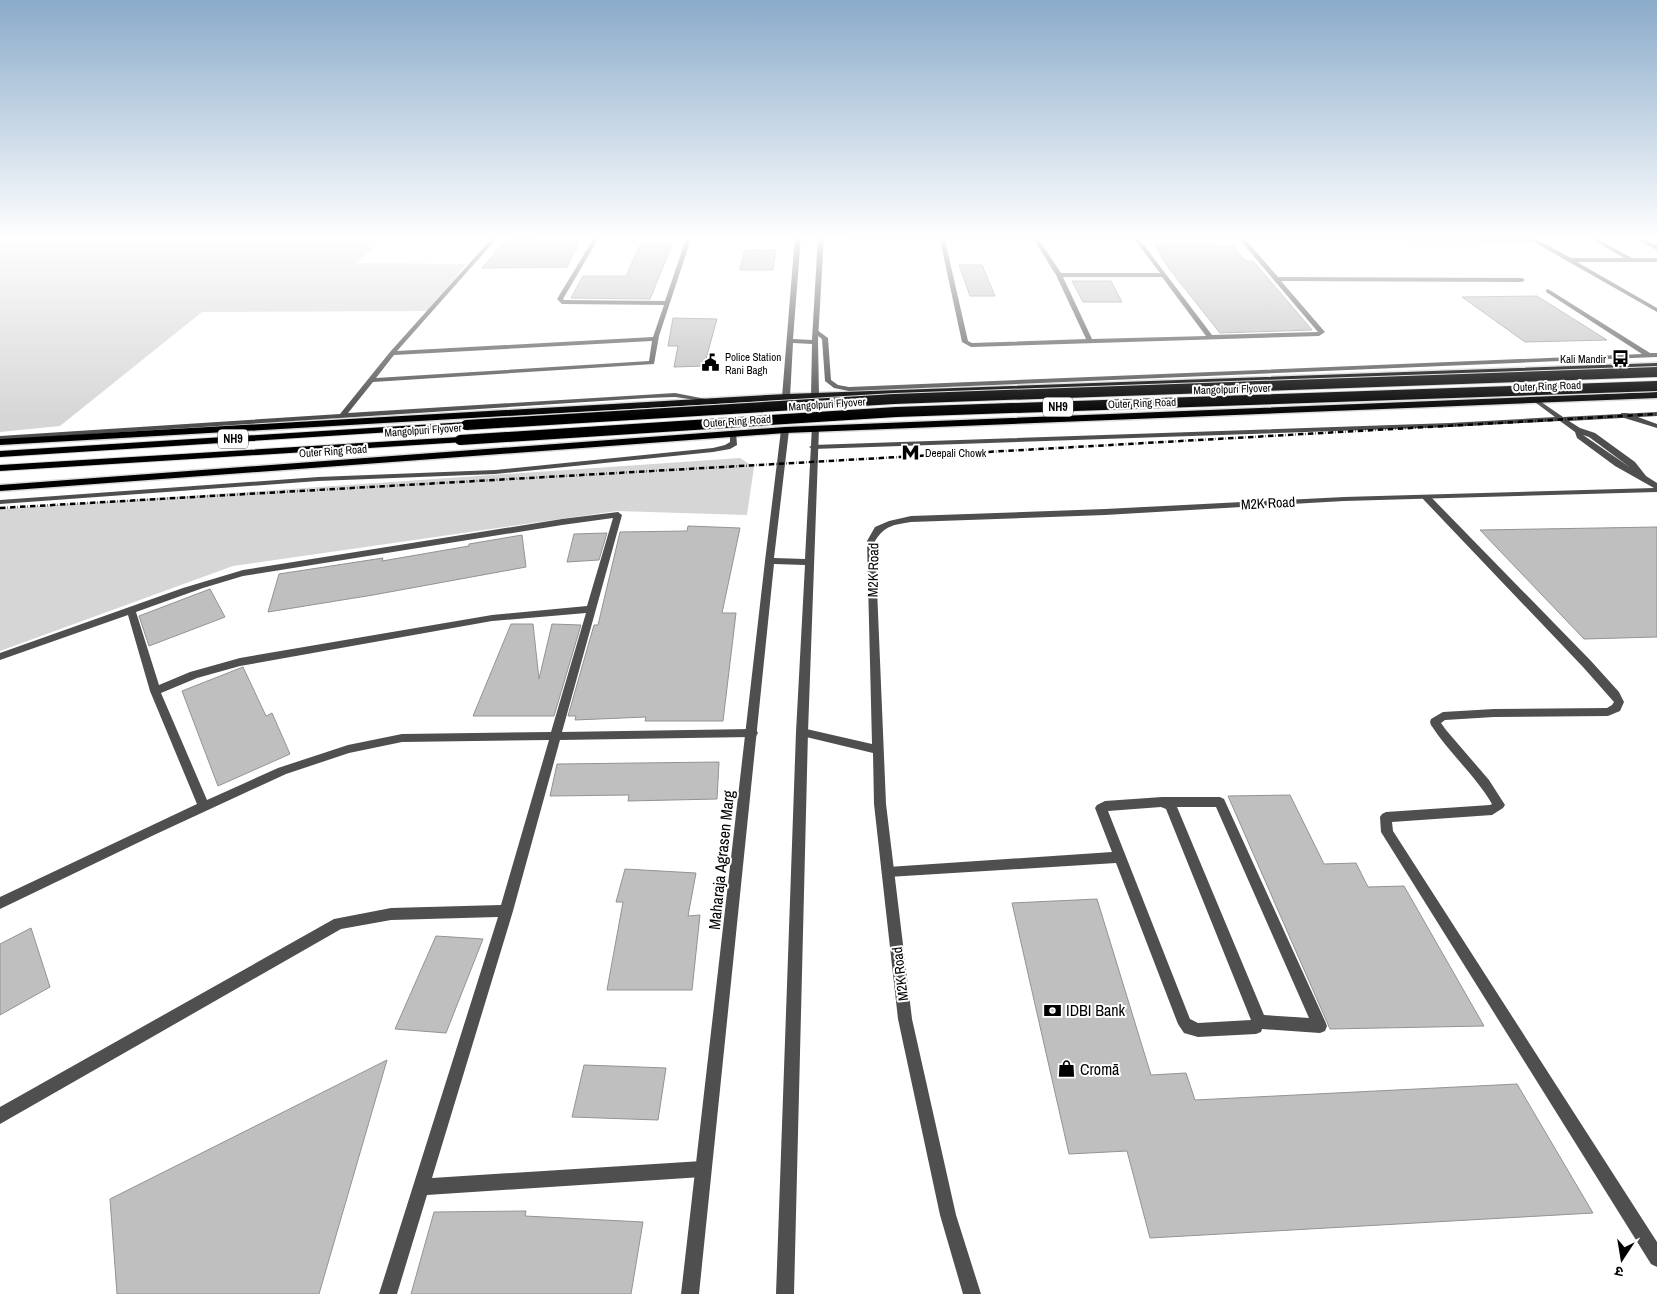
<svg xmlns="http://www.w3.org/2000/svg" width="1657" height="1294" font-family="'Archivo Narrow','Noto Sans Devanagari',sans-serif">
<style>
.green{fill:#d6d6d6}
.building{fill:#bfbfbf;stroke:#939393}
.lines{fill:none;stroke-linecap:round;stroke-linejoin:round}
.primary-casing{stroke:#dbdbdb;stroke-width:3}
.trunk-casing{stroke:#dbdbdb;stroke-width:2}
.service{fill:#4f4f4f;fill-rule:evenodd}
.minor{fill:#4f4f4f;fill-rule:evenodd}
.tertiary{fill:#4f4f4f;fill-rule:evenodd}
.primary{fill:#000;fill-rule:evenodd}
.trunk{fill:#000;fill-rule:evenodd}
.rail{stroke:#000;stroke-width:2.5;stroke-dasharray:5.5 2 0.5 2;stroke-linecap:butt}
.trunk-bridge-casing{stroke:#dbdbdb;stroke-width:12;stroke-linecap:butt}
.trunk-bridge{stroke:#000;stroke-width:10}
.labels{text-anchor:middle;stroke-width:4;stroke-linejoin:round;paint-order:stroke}
.far-poi-label{font-size:11px;fill:#000;stroke:#fff;text-anchor:start}
.far-street-label{font-size:11px;fill:#000;stroke:#fff}
.shield{fill:#fff;stroke:#4c4c4c;stroke-width:1}
.shield-label{font-size:12px;font-weight:bold;fill:#000}
.street-label{font-size:14px;fill:#000;stroke:#fff}
.near-street-label{font-size:16px;fill:#000;stroke:#fff}
.near-poi-label{font-size:16px;fill:#000;stroke:#fff;text-anchor:start}
</style>
<rect width="100%" height="100%" fill="#fff"/>
<path class="green" d="M116 236H385L357 263 466 264 430 311 202 312 60 426 0 432V238H111Z
M740 458 754 467 747 515 617 511 233 566 0 651V509Z"/>
<path class="building" d="M509 236H539L534 242H579L567 267 482 268Z
M1154 244 1233 246 1246 261H1253L1312 330 1220 333 1167 266Z
M640 245H672L650 299 571 298 583 276H626Z
M745 250H776L773 270H740Z
M959 265H982L995 296H970Z
M1072 281H1111L1122 302H1083Z
M1537 296 1607 340 1525 342 1462 297Z
M673 318 717 319 704 366 674 367 678 346H668Z
M688 526 740 528 722 613H736L723 721H645L646 717 575 720 576 716H568L594 625H598L620 532 687 531Z
M1657 527V637L1584 639 1480 530Z
M607 533 599 560 567 562 574 534Z
M522 535 526 567 373 595 268 612 279 574 383 558 382 561 469 546V544Z
M210 589 225 617 149 646 139 616Z
M511 624H533L539 679 552 624 581 625 554 716H473Z
M243 667 266 716 272 713 290 754 218 786 182 691Z
M719 762 717 799 628 801 629 795 550 796 557 764Z
M1290 795 1324 864 1356 863 1368 887 1404 886 1484 1026 1330 1029 1228 796Z
M625 869 696 873 688 916 700 915 692 990H607L623 902H616Z
M1097 899 1151 1075 1186 1073 1195 1100 1517 1084 1593 1213 1150 1238 1127 1151 1069 1154 1012 903Z
M31 928 50 987 0 1015V944Z
M436 936 483 939 446 1033 395 1029Z
M387 1060 319 1294H117L110 1199Z
M584 1065 666 1068 658 1120 572 1117Z
M526 1211 525 1216 643 1222 631 1294H411L434 1212Z"/>
<g class="lines">
<defs>
<path id="primary" d="M1657 363V367L786 400 0 445V439L786 394Z
M1657 392V398L785 433 0 491V485L785 427Z"/>
<path id="trunk" d="M466 422 471 425 470 427 0 457V451Z
M460 437 464 438 465 440 464 442 0 471V465Z"/>
</defs>
<use href="#primary" class="primary-casing"/>
<use href="#trunk" class="trunk-casing"/>
<path class="service" d="M1621 413H1627L1657 424V428L1621 417Z
M1423 495H1429L1591 661 1619 692 1624 702 1620 711 1608 716 1494 717 1445 720 1441 723 1446 730 1489 780 1505 805 1503 808 1492 815 1392 822 1393 831 1657 1242V1267L1651 1264 1381 832 1380 817 1382 814 1386 812 1490 805 1492 804C1475 775 1449 753 1431 725L1430 722 1431 719 1443 712 1494 709 1607 708 1612 705 1614 702 1583 667 1423 499Z
M1162 797H1220L1224 799 1325 1021 1327 1026 1325 1031 1320 1033 1262 1029 1261 1032 1256 1034 1198 1037 1184 1033 1178 1024 1116 863 888 877 884 876 882 872 884 868 888 867 1112 852 1095 808 1097 805 1105 801ZM1161 807 1166 809 1251 1020 1198 1023 1190 1019 1108 811ZM1177 807H1216L1309 1018 1264 1015Z"/>
<path class="minor" d="M0 236H110L107 238 0 239Z
M494 236H499L397 351 653 337 664 305 562 304 557 299 595 236H600L563 299 564 300 665 301 687 236H692L659 336 654 364 373 382 348 413 675 393 711 400V402L675 397 648 398 0 440V436L340 414 390 352ZM652 341 649 361 376 378 394 355Z
M821 236 1527 237 1526 236H1531L1571 258H1624L1586 236H1592L1632 258H1657V262H1577L1657 308V312L1532 241 1246 240 1278 277 1522 278 1525 280 1522 282 1281 281 1325 332 1319 336 971 347 962 342 940 240 819 239ZM945 240H1034L1056 275 1086 339 972 343 968 341ZM1039 240H1135L1160 273H1061ZM1140 240H1240L1318 332 1212 335ZM1063 277H1162L1206 336 1092 339Z
M1631 236H1637L1657 246V250Z
M1548 289 1650 353H1657V357L849 391 834 388 825 381 822 339 812 331 817 330 828 338 831 380 838 385 849 387 1642 354 1546 292V290Z
M1534 397 1563 417 1657 412V416L1569 421 1580 428 1595 433 1635 462 1646 476 1657 483V492L1344 501 1105 515 911 522C894 525 885 525 875 541L886 804 912 1019 956 1215 981 1294H963L940 1215 898 1019 874 804 873 753 802 736 798 735 796 732 798 729 802 728 872 744 867 541 875 527 889 521 911 516 1105 509 1344 497 1654 488 1615 466 1577 438 1575 432 1560 421 1450 427 813 449 809 447 813 445 1450 423 1555 417 1532 400 1530 399ZM1583 435 1589 437 1631 468Z
M730 432H736L737 445 730 449 713 452 495 474 318 481 0 504V500L318 477 495 470 713 448 725 445 730 442Z
M618 512 622 515 562 732 752 729 756 730 758 733 756 736 752 737 560 740 513 911 432 1178 702 1161 708 1163 710 1169 708 1175 702 1177 427 1195 397 1294H379L498 917 391 920 341 929 0 1124V1107L334 919 391 908 501 905 549 740 402 742 349 753 286 774 154 835 0 909V897L197 804 150 691 128 615 0 660V653L183 588 243 570 562 519ZM613 518 587 606 492 615 240 658 190 672 159 685 136 612 203 588 243 576 562 525ZM586 613 551 732 402 734 348 745 278 768 207 800 161 693 197 678 240 666 492 621Z"/>
<path class="tertiary" d="M795 236H801L793 339 812 340 818 236H824L818 340 819 396 815 398 811 396 812 344 793 343 790 397 786 399 782 397Z
M812 426H818L819 428 808 732 794 1294H776L796 732 805 565 774 564 699 1294H681L765 561 781 430 785 428 789 430 774 558 805 559Z"/>
<use href="#primary" class="primary"/>
<use href="#trunk" class="trunk"/>
<path class="rail" d="M0 508 1657 414"/>
<defs>
<path id="trunk-bridge" d="M466 425 894 399 1657 372
M460 440 896 412 1657 386"/>
</defs>
<use href="#trunk-bridge" class="trunk-bridge-casing"/>
<use href="#trunk-bridge" class="trunk-bridge"/>
</g>
<linearGradient id="sky" x2="0" y2="1"><stop stop-color="#8aabca"/><stop offset="0.57" stop-color="#fff"/><stop offset="1" stop-color="#fff" stop-opacity="0"/></linearGradient>
<rect width="1657" height="417" fill="url(#sky)"/>
<defs>
<symbol id="bus-bare" viewBox="-9 -9 18 18"><path d="M-5-6H5V4H4V6H2V4H-2V6H-4V4H-5ZM-3.5-4V0h7V-4ZM-3.5 1.2v1.5H-2V1.2ZM2 1.2v1.5H3.5V1.2Z" fill="#000" stroke="#fff" stroke-width="2.5" paint-order="stroke"/></symbol>
<symbol id="civic-bare" viewBox="-9 -9 18 18"><path d="M-.6-6.5H3V-4.5H.6V-3L4-1V1h2V6H-6V1h2V-1L-.6-3ZM-1.2 2.5V6h2.4V2.5Z" fill="#000" stroke="#fff" stroke-width="2.5" paint-order="stroke"/></symbol>
<symbol id="metro-bare" viewBox="-9 -9 18 18"><path d="M-5.5 5V-5H-3L0 0L3-5H5.5V5H3V-.5L0 4L-3-.5V5Z" fill="#000" stroke="#fff" stroke-width="2.5" paint-order="stroke"/></symbol>
<symbol id="bank-bare" viewBox="-9 -9 18 18"><path d="M-6-4H6V4H-6ZM0-2.3a2.3 2.3 0 1 0 0 4.6a2.3 2.3 0 1 0 0-4.6Z" fill="#000" stroke="#fff" stroke-width="2.5" paint-order="stroke"/></symbol>
<symbol id="shop-bare" viewBox="-9 -9 18 18"><path d="M-5-2.5h2.3a2.7 3.5 0 0 1 5.4 0H5L5.5 6h-11ZM-1.5-2.5h3a1.5 2.3 0 0 0-3 0Z" fill="#000" stroke="#fff" stroke-width="2.5" paint-order="stroke"/></symbol>
</defs>
<g fill-rule="evenodd">
<use href="#bus-bare" x="1608" y="346" width="25" height="25"/>
<use href="#civic-bare" x="698" y="350" width="25" height="25"/>
<use href="#metro-bare" x="898" y="440" width="25" height="25"/>
<use href="#bank-bare" x="1040" y="998" width="25" height="25"/>
<use href="#shop-bare" x="1054" y="1056" width="25" height="25"/>
</g>
<g class="labels">
<g class="far-poi-label">
<text x="725" y="361">Police Station<tspan x="725" dy="13">Rani Bagh</tspan></text>
<text x="1606" y="363" text-anchor="end">Kali Mandir</text>
<text x="925" y="457">Deepali Chowk</text>
</g>
<g class="far-street-label">
<text transform="translate(1547 386) rotate(-2)" y="4">Outer Ring Road</text>
<text transform="translate(1232 389) rotate(-2)" y="4">Mangolpuri Flyover</text>
<text transform="translate(1142 403) rotate(-2)" y="4">Outer Ring Road</text>
<text transform="translate(827 404) rotate(-4)" y="4">Mangolpuri Flyover</text>
<text transform="translate(737 421) rotate(-4)" y="4">Outer Ring Road</text>
<text transform="translate(423 430) rotate(-4)" y="4">Mangolpuri Flyover</text>
<text transform="translate(333 451) rotate(-4)" y="4">Outer Ring Road</text>
</g>
<g class="shield">
<rect x="1043" y="397.5" width="30" height="19" rx="4"/>
<rect x="218" y="429.5" width="30" height="19" rx="4"/>
</g>
<g class="shield-label">
<text x="1058" y="411">NH9</text>
<text x="233" y="443">NH9</text>
</g>
<g class="street-label">
<text transform="translate(1268 503) rotate(-3)" y="5">M2K Road</text>
<text transform="translate(873 570) rotate(-89)" y="5">M2K Road</text>
<text transform="translate(900 974) rotate(-97)" y="5">M2K Road</text>
</g>
<g class="near-street-label">
<text transform="translate(721 860) rotate(-84)" y="6">Maharaja Agrasen Marg</text>
</g>
<g class="near-poi-label">
<text x="1066" y="1016">IDBI Bank</text>
<text x="1080" y="1075">Cromā</text>
</g>
</g>
<g transform="translate(1622 1259) rotate(192)" stroke="#ffffff" stroke-width="4" paint-order="stroke">
<path d="M0-4L9 19L0 12L-9 19Z" fill="#000000"/>
<text y="-8" font-size="14" font-weight="bold" text-anchor="middle" fill="#000000">उ</text>
</g>
</svg>
